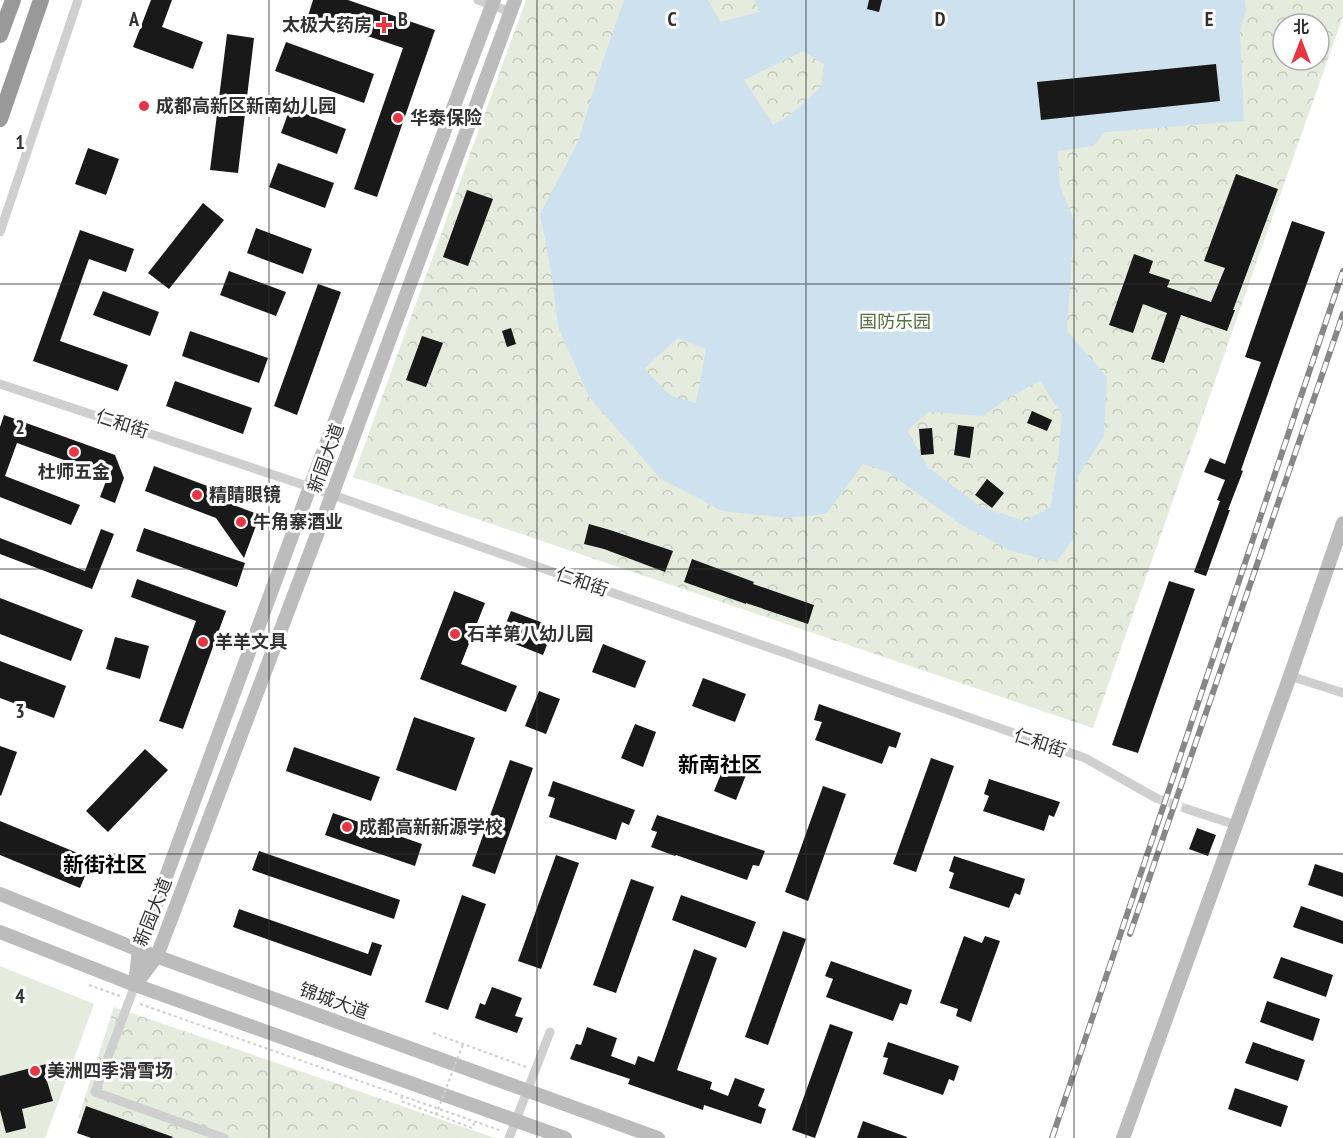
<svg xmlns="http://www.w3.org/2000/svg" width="1343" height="1138" font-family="'PT Sans Narrow','Noto Sans SC',sans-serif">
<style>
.green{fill:#e5ecde}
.park{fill:url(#park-crowns);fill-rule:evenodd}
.water{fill:#cee1ee;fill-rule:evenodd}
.building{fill:#191919}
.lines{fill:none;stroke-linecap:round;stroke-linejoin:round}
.street-tunnel{stroke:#d6d6d6;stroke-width:9;stroke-dasharray:9 4.5;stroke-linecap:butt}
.path{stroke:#cfcfcf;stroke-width:2;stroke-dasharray:3 3;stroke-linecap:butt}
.street{stroke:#cfcfcf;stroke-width:9}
.secondary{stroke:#bcbcbc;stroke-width:14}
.highway{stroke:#999;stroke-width:16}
.rail-casing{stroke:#878787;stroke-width:6}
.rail{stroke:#fff;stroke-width:4;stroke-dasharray:11;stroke-linecap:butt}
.path-bridge{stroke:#cfcfcf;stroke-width:2;stroke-dasharray:3 3;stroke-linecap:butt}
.grid{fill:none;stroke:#323232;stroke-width:1.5;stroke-opacity:0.55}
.poi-dot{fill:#e73643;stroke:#fff;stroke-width:2}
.labels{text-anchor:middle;stroke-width:6;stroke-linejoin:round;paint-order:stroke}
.poi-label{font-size:18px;font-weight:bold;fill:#323232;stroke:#fff;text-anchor:start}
.park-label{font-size:18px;fill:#55703e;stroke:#fff}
.street-label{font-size:18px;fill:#323232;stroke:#fff}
.quarter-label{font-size:21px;font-weight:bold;fill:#000;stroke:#fff}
.grid-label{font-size:20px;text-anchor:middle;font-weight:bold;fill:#323232;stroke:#fff;stroke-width:6;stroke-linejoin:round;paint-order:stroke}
</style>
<defs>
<pattern id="park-crowns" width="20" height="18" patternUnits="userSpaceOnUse" patternTransform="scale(1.5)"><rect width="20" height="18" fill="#e5ecde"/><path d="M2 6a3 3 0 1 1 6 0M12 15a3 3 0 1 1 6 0" fill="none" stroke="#c5cbbf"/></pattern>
</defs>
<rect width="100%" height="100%" fill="#fff"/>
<path class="green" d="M0 966 94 1004 45 1138H0Z"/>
<path class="park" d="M526 0H1343V16L1093 728 353 477ZM1283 24H1319V60H1283Z
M114 1007 495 1138H132L78 1118Z"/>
<path class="water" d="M624 0H708L720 22 759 12 755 0H1245L1246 11 1240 31 1244 121 1105 132 1093 146 1058 151 1060 186 1074 221 1067 331 1107 377 1104 436 1077 478 1073 540 1056 562 1011 551 960 524 888 472 863 464 826 514 787 518 722 511 660 478 589 397 558 327 551 271 540 214 578 142 600 69ZM803 51 824 64 821 87 790 115 773 125 744 80ZM678 338 706 349 696 403 670 395 644 369ZM1040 381 1062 415 1058 458 1051 507 1025 521 981 507 929 468 907 431 928 412 983 416 1008 398Z"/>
<path class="building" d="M151 0H172L162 27 203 42 193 69 133 47Z
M313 0H348L435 30 377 197 354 189 403 48 308 16Z
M869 0H882L879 12 867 9Z
M227 34 254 38 238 173 210 170Z
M286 42 374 74 364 103 275 71Z
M1216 64 1220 101 1041 120 1037 82Z
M290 108 346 129 337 154 281 133Z
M88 148 119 159 106 195 75 184Z
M278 163 334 183 325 208 269 187Z
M1236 174 1278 189 1233 310H1235L1227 331 1181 315 1164 363 1151 359 1167 313 1143 304 1133 333 1109 325 1134 254 1153 261 1149 273 1170 280 1167 287 1211 302 1225 268 1204 261Z
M467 190 493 199 468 266 443 257Z
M203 203 224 220 169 289 148 273Z
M1292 221 1325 232 1241 470 1243 471 1228 510H1230L1206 576 1194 572 1220 501 1217 500 1225 480 1204 472 1210 458 1225 464 1261 362 1245 357Z
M256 228 312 249 303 274 247 253Z
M80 230 134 249 126 272 89 259 60 341 128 365 118 391 33 361Z
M229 271 286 292 276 316 220 295Z
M318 284 341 292 297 415 274 406Z
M103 291 159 312 150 336 93 315Z
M511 328 516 344 507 347 502 331Z
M190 331 268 358 259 383 182 356Z
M422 336 443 343 426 387 406 380Z
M175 381 252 408 243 434 166 406Z
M1032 411 1052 420 1047 431 1027 423Z
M4 415 115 455 124 478 115 503 100 497 108 476 17 443 5 476 80 505 71 525 0 497V427Z
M958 425 974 427 970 458 954 455Z
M932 428 934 454 921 455 919 429Z
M154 466 234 496 231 504 260 515 244 558 216 518 145 491Z
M987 479 1004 493 992 508 975 495Z
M589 524 610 530 673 551 665 572 604 549 584 544Z
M144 528 245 563 237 587 136 551Z
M101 529 114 534 92 589 0 554V538L85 571Z
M692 559 754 582 753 584 814 605 808 624 746 603V604L684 582Z
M137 579 226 611 183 729 159 721 196 621 131 597Z
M1169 581 1195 589 1138 753 1112 745Z
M454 591 485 603 461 664 517 686 506 712 420 679Z
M0 598 83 630 71 661 0 634Z
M511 611 554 627 543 655 500 638Z
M115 637 149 646 140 679 106 669Z
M603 644 646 661 635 688 592 672Z
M0 661 66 686 54 718 0 698Z
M703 678 746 694 735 722 692 706Z
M539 691 560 699 546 734 525 726Z
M819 704 901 733 896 748 889 746 882 764 815 740 822 722 814 720Z
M414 717 475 738 456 791 396 770Z
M635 724 656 732 643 767 621 758Z
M0 746 17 752 1 796 0 795Z
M294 747 380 777 371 801 286 771Z
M145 749 168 770 108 832 86 811Z
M728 757 750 765 736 800 714 791Z
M931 758 954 766 916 872 893 864Z
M510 760 533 768 495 874 472 866Z
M989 779 1060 802 1054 817 1049 815 1044 831 983 811 989 796 984 794Z
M553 781 635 810 629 825 622 822 616 840 549 817 555 798 548 796Z
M823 786 846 794 808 901 785 892Z
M333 813 422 844 415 866 325 835Z
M657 815 765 851 759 866 753 865 747 880 676 855 675 856 651 847 657 832 651 830Z
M0 821 92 859 80 888 0 855Z
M1197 828 1216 835 1208 856 1189 849Z
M259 851 400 900 394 919 252 870Z
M556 855 579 863 541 969 518 961Z
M954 856 1025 879 1020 895 1015 893 1009 908 949 888 954 873 949 871Z
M1315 864 1343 873V897L1308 885Z
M631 879 654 887 616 993 593 985Z
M462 895 486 904 448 1010 425 1002Z
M681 895 756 922 746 948 672 920Z
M1301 906 1343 921V944L1293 927Z
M239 909 368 954 372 942 382 945 371 976 233 927Z
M783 931 806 939 768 1045 745 1037Z
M964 936 982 943 985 936 1000 941 971 1022 956 1016 958 1009 940 1003Z
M694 949 717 958 677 1070 712 1082 710 1089 728 1096 735 1078 765 1089 758 1106 766 1109 761 1124 704 1105 703 1110 628 1084 630 1079 570 1059 576 1044 581 1045 587 1027 617 1038 611 1056 635 1065 638 1056 654 1062Z
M1281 957 1333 975 1326 997 1273 978Z
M831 961 912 990 907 1005 900 1003 893 1021 826 997 833 979 825 976Z
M492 987 522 998 515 1016 523 1018 517 1033 475 1018 480 1003 485 1005Z
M1267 1001 1320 1019 1313 1041 1260 1022Z
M830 1024 853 1032 815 1138 792 1130Z
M888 1042 959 1066 954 1081 949 1079 943 1095 883 1074 888 1058 883 1057Z
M1253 1042 1305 1060 1298 1081 1245 1063Z
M54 1062 58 1079 47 1081 53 1101 22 1109 26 1128 6 1133 0 1110V1076Z
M1235 1088 1288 1106 1281 1127 1228 1109Z
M86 1106 173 1137 172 1138H91L77 1133Z
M863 1121 907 1137V1138H857Z"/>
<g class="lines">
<path class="street-tunnel" d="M1156 798 1187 809"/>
<path class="path" d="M89 985 120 996
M140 1004 502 1131
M433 1033 526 1067
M402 1096 401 1101 472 1128 474 1123"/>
<path class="street" d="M478 0 511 12
M0 232 78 0
M0 384 310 487 1085 758 1156 798
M1290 676 1343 693
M1187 809 1236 825
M135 985 95 1092 224 1138
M509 1138 550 1032"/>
<path class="secondary" d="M0 894 139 950 658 1138
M0 932 135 985 565 1138
M135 984 139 950 310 487 494 0
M135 985 157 956 332 495 515 0
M1123 1138 1290 676 1343 523"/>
<path class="highway" d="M0 35 13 0
M0 119 41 0"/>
<defs>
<path id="rail" d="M1130 934 1343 314
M1052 1138 1343 271"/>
</defs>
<use href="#rail" class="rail-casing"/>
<use href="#rail" class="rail"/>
<path class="path-bridge" d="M436 1115 463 1044"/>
</g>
<path class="grid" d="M269 0V1138M537 0V1138M806 0V1138M1074 0V1138M0 284H1343M0 569H1343M0 854H1343"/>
<g class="poi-dot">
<path d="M381 16h6v6h6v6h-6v6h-6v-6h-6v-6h6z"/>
<circle cx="144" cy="106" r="6"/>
<circle cx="398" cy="118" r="6"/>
<circle cx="74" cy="452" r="6"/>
<circle cx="197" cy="495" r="6"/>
<circle cx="241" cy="522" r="6"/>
<circle cx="455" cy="634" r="6"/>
<circle cx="203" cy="642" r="6"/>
<circle cx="347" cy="827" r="6"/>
<circle cx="35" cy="1071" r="6"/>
</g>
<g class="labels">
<g class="poi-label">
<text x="372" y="31" text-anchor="end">太极大药房</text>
<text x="156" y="112">成都高新区新南幼儿园</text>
<text x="410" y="124">华泰保险</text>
<text x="74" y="478" text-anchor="middle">杜师五金</text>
<text x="209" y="501">精睛眼镜</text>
<text x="253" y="528">牛角寨酒业</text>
<text x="467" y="640">石羊第八幼儿园</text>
<text x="215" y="648">羊羊文具</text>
<text x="359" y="833">成都高新新源学校</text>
<text x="47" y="1077">美洲四季滑雪场</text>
</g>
<g class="park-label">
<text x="895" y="328">国防乐园</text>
</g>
<g class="street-label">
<text transform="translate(122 424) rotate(18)" y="6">仁和街</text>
<text transform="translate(326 458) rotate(-70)" y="6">新园大道</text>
<text transform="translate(582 582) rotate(19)" y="6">仁和街</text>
<text transform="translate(1040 743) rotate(19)" y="6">仁和街</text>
<text transform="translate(153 912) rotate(-68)" y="6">新园大道</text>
<text transform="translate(334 1001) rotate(20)" y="6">锦城大道</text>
</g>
<g class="quarter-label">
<text x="720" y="772">新南社区</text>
<text x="105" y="872">新街社区</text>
</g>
</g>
<g class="grid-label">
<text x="134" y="26">A</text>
<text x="403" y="26">B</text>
<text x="672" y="26">C</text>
<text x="940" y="26">D</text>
<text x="1209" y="26">E</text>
<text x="20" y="149">1</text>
<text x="20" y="434">2</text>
<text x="20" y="718">3</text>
<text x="20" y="1003">4</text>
</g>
<g transform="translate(1301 42)"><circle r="28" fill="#ffffff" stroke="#adadad" stroke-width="1.5"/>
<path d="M0-4.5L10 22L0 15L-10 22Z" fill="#e73643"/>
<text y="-9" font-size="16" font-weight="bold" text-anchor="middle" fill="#323232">北</text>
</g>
</svg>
